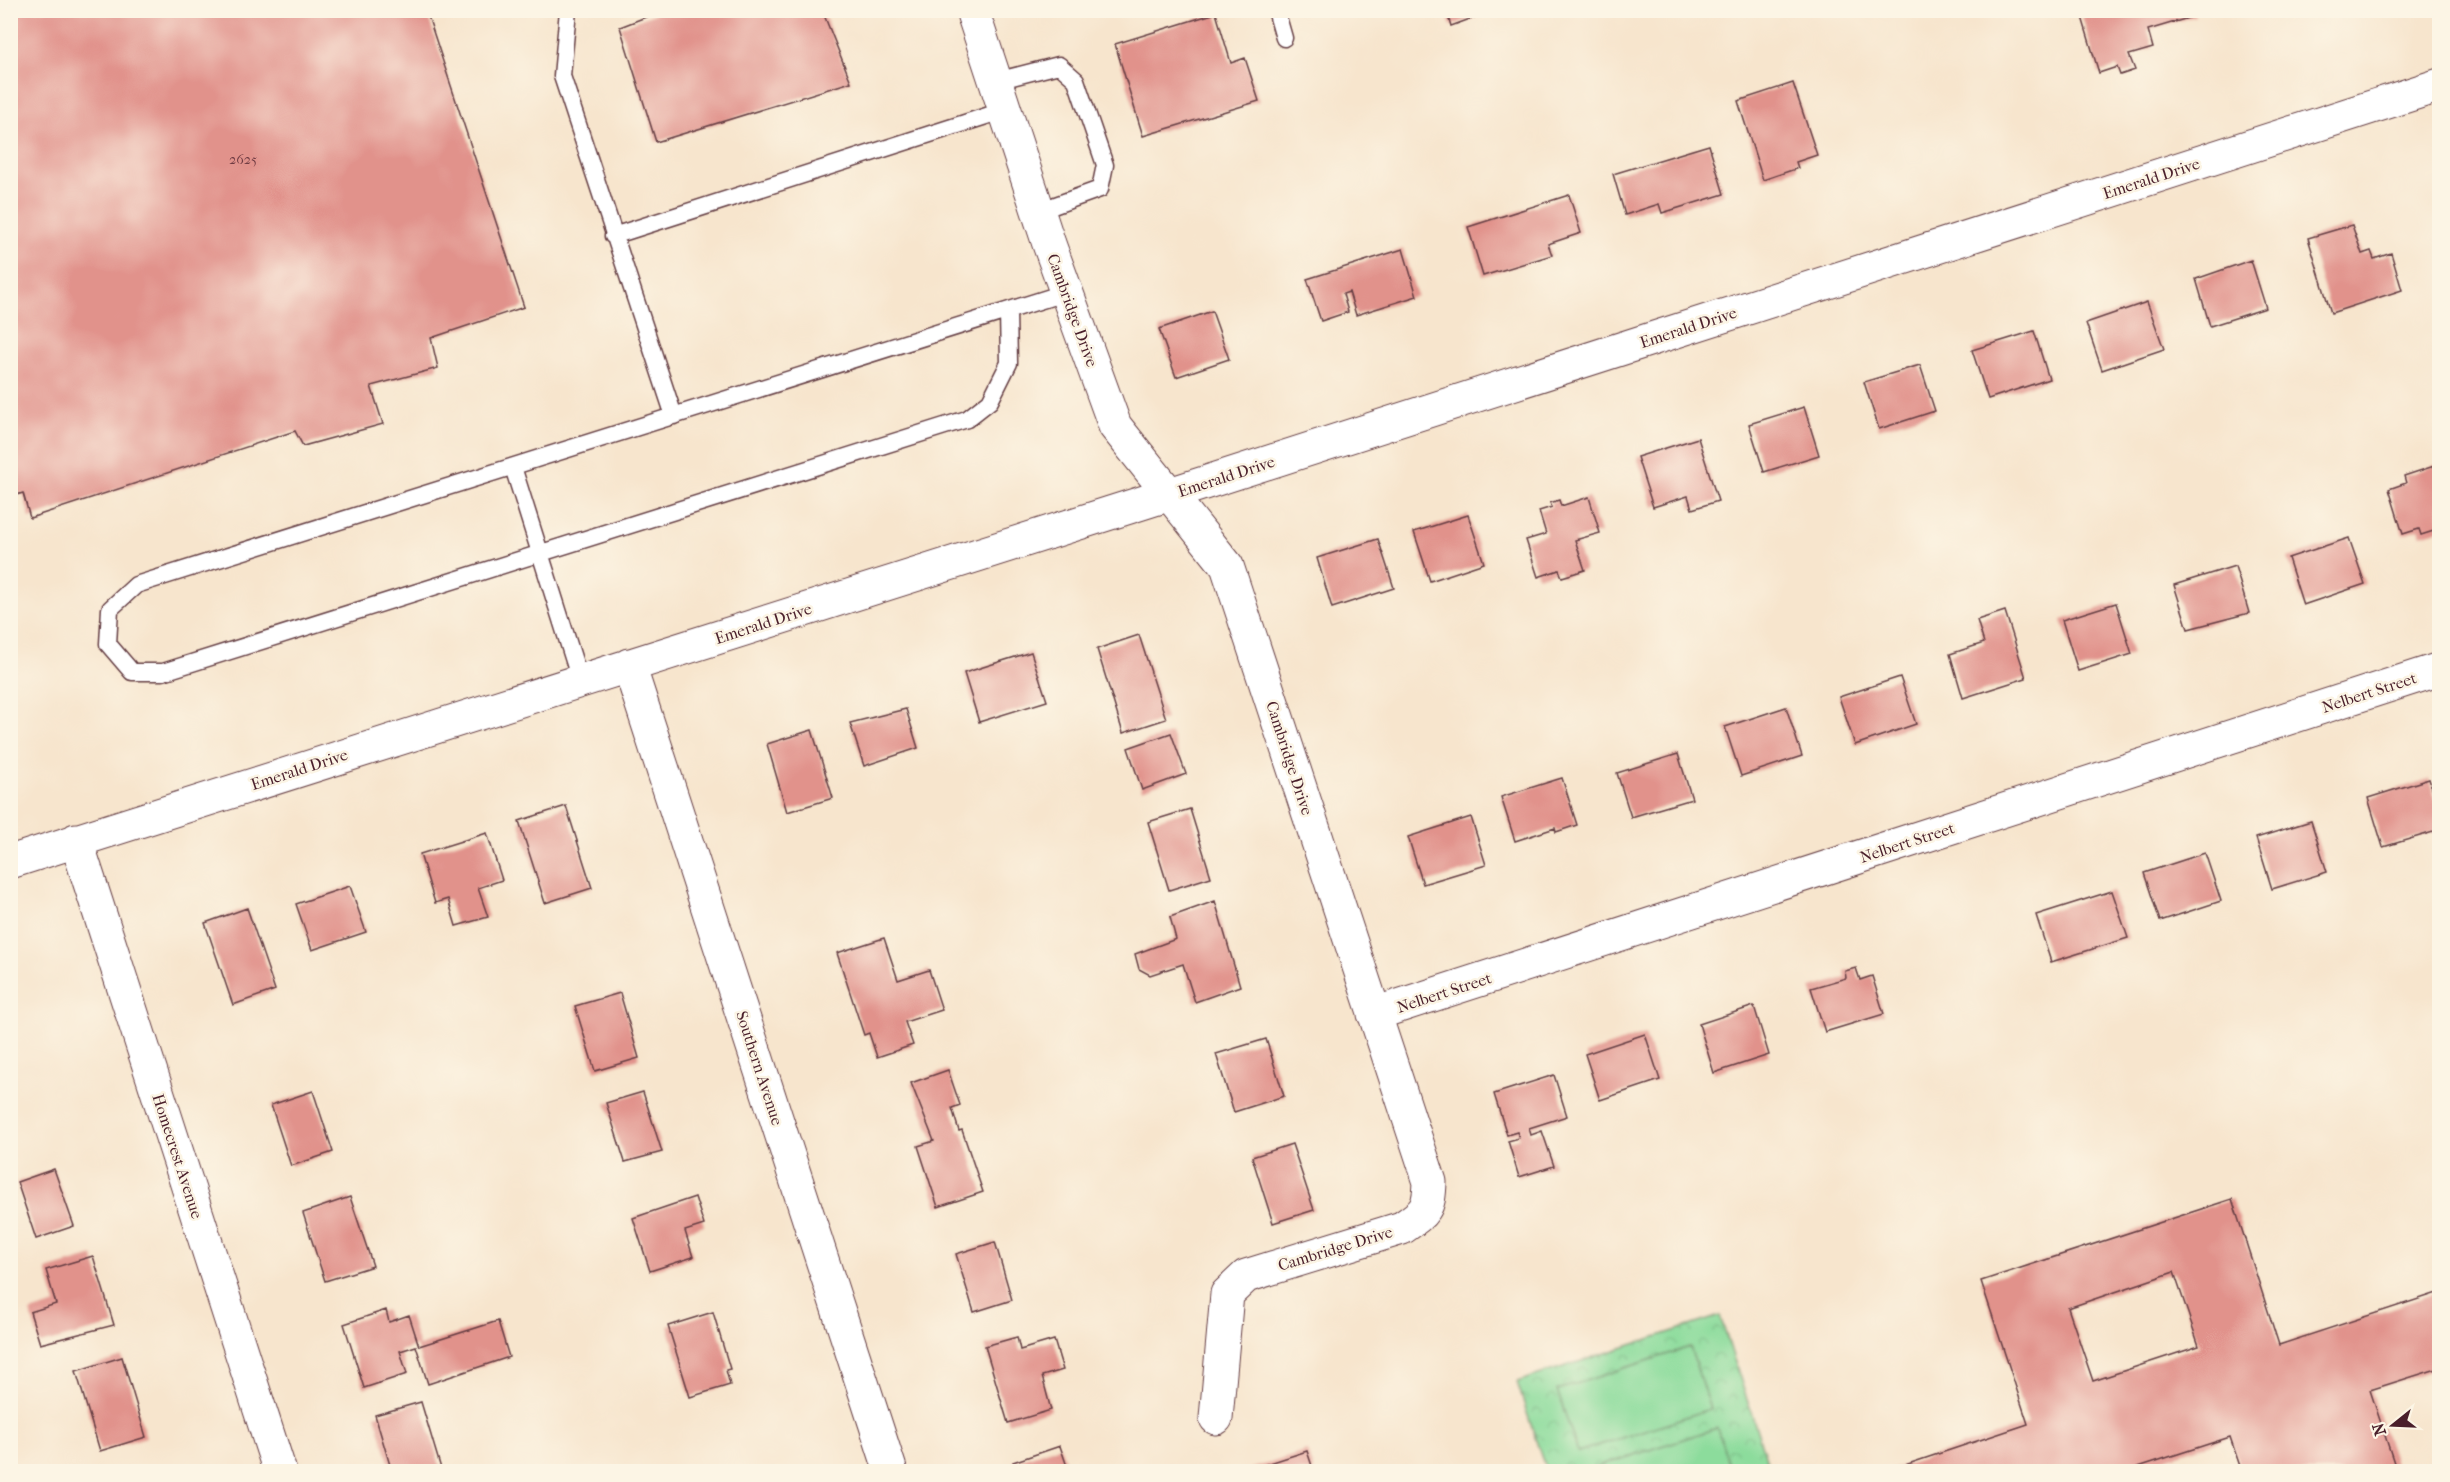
<svg xmlns="http://www.w3.org/2000/svg" width="2450" height="1482" font-family="'IM FELL French Canon',serif">
<style>
.park{fill:url(#park-crowns);stroke:#6b7e64;stroke-width:1.5}
.garden{fill:#8cdc9c;stroke:#6b7e64;stroke-width:1.5}
.building{fill:#e1928b;fill-rule:evenodd}
.lines{fill:none;stroke-linecap:round;stroke-linejoin:round}
.lane-casing{stroke:#643d43;stroke-width:19}
.street-casing{stroke:#643d43;stroke-width:35}
.lane{stroke:#fff;stroke-width:16}
.street{stroke:#fff;stroke-width:33}
.labels{text-anchor:middle;stroke-width:5;stroke-linejoin:round;paint-order:stroke}
.number-label{font-size:14px;fill:#703c43}
.street-label{font-size:16px;fill:#4a1f2b;stroke:#fcf5e5}
</style>
<defs>
<pattern id="park-crowns" width="20" height="18" patternUnits="userSpaceOnUse" patternTransform="scale(1.5)"><rect width="20" height="18" fill="#8cdc9c"/><path d="M2 6a3 3 0 1 1 6 0M12 15a3 3 0 1 1 6 0" fill="none" stroke="#7abc87"/></pattern>
</defs>
<rect width="100%" height="100%" fill="#fcf5e5"/>
<filter id="ink" filterUnits="userSpaceOnUse"><feTurbulence type="fractalNoise" baseFrequency=".0167" numOctaves="2"/><feDisplacementMap in="SourceGraphic" scale="12" xChannelSelector="R" yChannelSelector="G"/><feConvolveMatrix kernelMatrix="1 2 1 2 8 2 1 2 1" color-interpolation-filters="sRGB"/></filter>
<filter id="wash" filterUnits="userSpaceOnUse"><feTurbulence type="fractalNoise" baseFrequency=".008" numOctaves="4" result="noise"/><feDisplacementMap in="SourceGraphic" scale="24" xChannelSelector="R" yChannelSelector="G"/><feGaussianBlur stdDeviation="1.35" result="paint"/><feColorMatrix in="noise" values="0 0 0 0 0 0 0 0 0 0 0 0 0 0 0 0 0 1.4 0 .05"/><feComposite in="paint" operator="in"/></filter>
<g filter="url(#wash)">
<rect width="100%" height="100%" fill="#f7e5cd"/>
<path class="park" d="M1720 1316 1770 1471H1546L1517 1382Z"/>
<path class="garden" d="M1690 1347 1710 1409 1578 1452 1557 1390Z
M1717 1428 1731 1471H1585Z"/>
<g id="blocks">
<path class="building" d="M10 10H426L524 307 431 338 438 368 371 386 383 424 303 446 295 431 30 518 23 493 10 497Z
M655 10H822L851 82 656 142 620 27 656 13Z
M1446 10H1492V11L1451 26Z
M2104 10H2193L2195 16 2148 30 2153 48 2129 55 2135 70 2120 75 2117 67 2099 73 2082 17Z
M2311 10H2328V11L2313 16Z
M1216 13 1231 63 1245 58 1259 101 1143 136 1115 44Z
M1793 83 1817 155 1796 162 1798 168 1763 180 1738 101Z
M1709 145 1724 194 1662 213 1659 204 1625 215 1613 174Z
M1569 195 1581 233 1548 244 1552 255 1483 276 1468 227Z
M2352 225 2362 254 2371 251 2374 259 2391 253 2402 290 2331 313 2308 238Z
M1403 249 1417 296 1356 315 1349 292 1343 294 1348 312 1321 321 1307 279Z
M2251 260 2266 308 2210 326 2196 279Z
M2147 302 2164 349 2102 370 2086 323Z
M1212 311 1229 359 1176 377 1159 329Z
M2034 331 2049 379 1988 399 1972 350Z
M1920 365 1935 411 1879 429 1864 382Z
M1804 407 1819 455 1764 472 1749 424Z
M1698 438 1718 501 1692 509 1688 496 1653 507 1637 457Z
M2440 464V529L2421 535 2419 529 2403 534 2389 489 2406 483 2404 476Z
M1589 497 1600 533 1575 540 1585 570 1562 577 1559 570 1538 577 1526 540 1546 534 1539 511 1552 507 1550 503 1559 500 1561 506Z
M1468 515 1484 563 1430 581 1414 532Z
M2349 538 2365 584 2303 605 2288 558Z
M1378 539 1394 588 1332 608 1317 558Z
M2235 566 2249 613 2188 629 2174 585Z
M2116 603 2132 654 2078 671 2062 620Z
M2005 611 2026 678 1963 698 1950 654 1984 643 1977 620Z
M1139 635 1166 719 1123 733 1097 649Z
M1031 652 1047 701 979 722 964 673Z
M1900 677 1916 724 1855 745 1839 697Z
M1786 707 1802 756 1741 776 1725 727Z
M906 709 918 748 864 766 850 723Z
M812 730 833 798 787 812 767 744Z
M1171 733 1186 774 1142 790 1128 748Z
M1678 754 1692 799 1631 817 1617 773Z
M1562 778 1577 825 1556 832 1555 828 1515 841 1501 797Z
M2429 779 2440 813V830L2383 847 2368 798Z
M566 806 592 888 545 903 519 821Z
M1190 809 1211 877 1169 890 1148 822Z
M1471 817 1486 865 1423 884 1408 837Z
M2311 821 2327 872 2272 889 2256 838Z
M487 833 502 880 478 888 488 917 456 926 448 899 435 903 420 854Z
M2205 853 2221 901 2160 921 2144 873Z
M350 886 366 932 312 950 296 904Z
M2112 891 2128 938 2051 962 2036 915Z
M1215 901 1240 986 1195 1002 1183 964 1150 975 1139 969 1135 954 1176 939 1170 917Z
M247 908 275 990 233 1005 205 923Z
M884 938 898 980 929 970 942 1010 905 1022 913 1045 877 1057 869 1033 864 1035 837 953Z
M1856 968 1860 980 1872 976 1884 1014 1825 1032 1811 988 1846 978 1845 971Z
M620 993 639 1058 595 1071 575 1006Z
M1754 1006 1769 1055 1714 1073 1699 1024Z
M1645 1034 1660 1080 1600 1100 1585 1054Z
M1266 1039 1284 1096 1234 1112 1216 1054Z
M948 1070 960 1105 952 1108 959 1131 962 1130 983 1192 938 1207 918 1146 934 1141 911 1083Z
M1554 1075 1567 1116 1529 1128 1531 1135 1542 1131 1554 1166 1519 1177 1508 1141 1519 1138 1517 1132 1507 1135 1494 1094Z
M313 1091 333 1152 291 1166 271 1105Z
M643 1092 662 1152 625 1162 606 1103Z
M1292 1144 1314 1210 1273 1223 1252 1157Z
M54 1169 74 1226 36 1239 17 1182Z
M350 1197 373 1266 325 1281 303 1213Z
M695 1197 704 1225 685 1231 693 1257 650 1271 633 1218Z
M2232 1199 2279 1345 2440 1292V1368L2370 1390 2397 1472H2242L2230 1437 2123 1472H1884L2028 1424 1981 1281ZM2174 1272 2199 1346 2093 1381 2068 1308Z
M995 1242 1012 1300 974 1312 956 1254Z
M93 1256 114 1325 40 1344 30 1312 56 1304 46 1270Z
M386 1310 389 1322 409 1315 419 1346 498 1321 509 1357 428 1384 416 1346 400 1351 407 1374 364 1388 344 1324Z
M713 1312 730 1369 726 1370 730 1385 690 1397 668 1326Z
M1017 1337 1020 1350 1054 1340 1063 1370 1042 1376 1051 1410 1008 1423 985 1346Z
M122 1357 146 1437 100 1451 76 1371Z
M421 1402 442 1472H392L375 1415Z
M1060 1446 1069 1472H1016L1013 1462Z
M1307 1451 1314 1472H1245V1471Z"/>
</g>
</g>
<g filter="url(#ink)">
<use href="#blocks" fill-opacity="0" stroke="#643d43" stroke-width="1.5"/>
<g class="lines">
<defs>
<path id="lane" d="M568 10 562 76 674 416
M1276 10 1284 38
M996 81 1059 65 1076 80 1105 165 1100 189 1039 211
M613 236 1005 110
M1008 311 1009 363 990 401 967 419 163 672H132L108 644 110 609 136 585 1067 292
M513 467 580 680"/>
<path id="street" d="M972 10 1049 244 1115 426 1227 566 1430 1182C1429 1210 1425 1212 1402 1228L1246 1276 1227 1294 1216 1418
M629 665 891 1472
M76 840 280 1472
M10 862 1170 494 2440 85
M1374 1014 2440 669"/>
</defs>
<use href="#lane" class="lane-casing"/>
<use href="#street" class="street-casing"/>
<use href="#lane" class="lane"/>
<use href="#street" class="street"/>
</g>
</g>
<g class="labels">
<g class="number-label">
<text x="243" y="164">2625</text>
</g>
<g class="street-label">
<text transform="translate(2151 178) rotate(-18)" y="6">Emerald Drive</text>
<text transform="translate(1073 310) rotate(70)" y="6">Cambridge Drive</text>
<text transform="translate(1688 327) rotate(-18)" y="6">Emerald Drive</text>
<text transform="translate(1226 476) rotate(-18)" y="6">Emerald Drive</text>
<text transform="translate(763 623) rotate(-18)" y="6">Emerald Drive</text>
<text transform="translate(2369 692) rotate(-18)" y="6">Nelbert Street</text>
<text transform="translate(1290 758) rotate(72)" y="6">Cambridge Drive</text>
<text transform="translate(299 769) rotate(-18)" y="6">Emerald Drive</text>
<text transform="translate(1907 842) rotate(-18)" y="6">Nelbert Street</text>
<text transform="translate(1444 992) rotate(-18)" y="6">Nelbert Street</text>
<text transform="translate(760 1068) rotate(72)" y="6">Southern Avenue</text>
<text transform="translate(178 1156) rotate(72)" y="6">Homecrest Avenue</text>
<text transform="translate(1335 1248) rotate(-17)" y="6">Cambridge Drive</text>
</g>
</g>
<rect width="2450" height="1482" fill="none" stroke="#fcf5e5" stroke-width="36"/>
<g transform="translate(2393 1425) rotate(252)" stroke="#fcf5e5" stroke-width="4.5" paint-order="stroke">
<path d="M0-4.5L10 22L0 15L-10 22Z" fill="#4a1f2b"/>
<text y="-9" font-size="16" font-weight="bold" text-anchor="middle" fill="#4a1f2b">N</text>
</g>
</svg>
